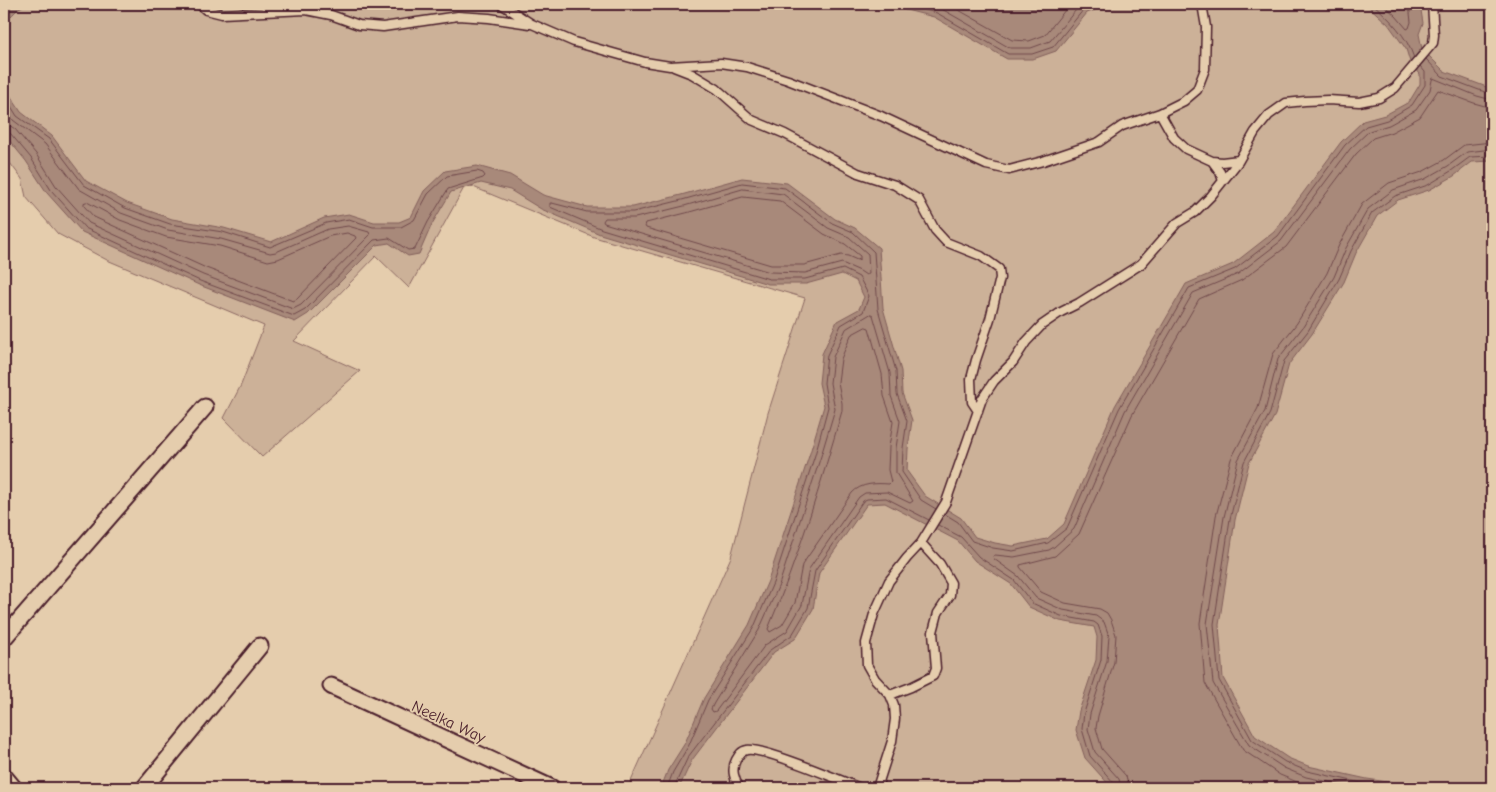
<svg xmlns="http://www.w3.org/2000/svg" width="1496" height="792" font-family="'Comic Neue',sans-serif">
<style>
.green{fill:#ccb198;stroke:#8b6862}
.water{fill:#a8897a;stroke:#825f5a}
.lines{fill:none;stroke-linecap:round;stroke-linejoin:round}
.shore{stroke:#70494b;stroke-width:1}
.lane-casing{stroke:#4a1f2b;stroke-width:11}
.street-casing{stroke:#4a1f2b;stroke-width:19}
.lane{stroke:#e5cdad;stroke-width:8}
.street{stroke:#e5cdad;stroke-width:15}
.labels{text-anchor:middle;stroke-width:4;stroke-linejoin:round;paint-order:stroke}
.street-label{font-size:16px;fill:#4a1f2b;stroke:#e5cdad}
</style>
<rect width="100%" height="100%" fill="#e5cdad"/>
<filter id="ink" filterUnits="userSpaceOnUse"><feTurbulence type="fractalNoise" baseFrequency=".02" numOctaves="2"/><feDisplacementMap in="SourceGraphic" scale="10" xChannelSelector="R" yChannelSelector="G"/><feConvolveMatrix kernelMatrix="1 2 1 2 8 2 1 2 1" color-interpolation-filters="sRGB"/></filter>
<g filter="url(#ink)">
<path class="green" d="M4 4H1492V788H628L731 557 768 413 805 298 594 237 466 184 409 288 376 256 294 341 360 371 262 457 224 418 241 385 264 326 107 260 58 234 26 197 22 179 4 155Z"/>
<path class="water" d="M4 4H26L19 8 4 23Z
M882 4H1143L1141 7H1103L1087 13 1056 51 1033 59H1007L934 17Z
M1366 4H1420L1423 23 1419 34 1422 49 1444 71 1492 89V161L1472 162 1454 176 1429 190 1398 200 1377 216 1356 253 1344 282 1312 334 1289 364 1275 415 1249 463 1235 520 1219 625 1223 678 1255 736 1288 758 1308 766 1367 779 1409 785 1417 788 1111 787 1085 758 1076 730 1079 711 1096 660 1097 637 1094 627 1060 621 1029 607 1011 584 975 561 958 541 885 503 867 504 819 573 813 609 795 639 774 652 692 760 679 788H661L668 770 685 743 704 698 749 625 768 581 810 453 824 406 819 383 822 354 837 321 859 309 864 297 856 281 842 274 806 284H768L600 234 541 209 510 190 481 183 451 192 432 224 419 254 408 256 389 243 377 245 308 314 295 322 199 285 82 232 47 193 26 161 4 134V86L21 112 52 136 86 181 127 203 172 219 224 228 271 242 324 218 349 214 374 222H399L411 217 424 191 445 171 477 166 510 175 543 195 587 207H633L681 195 742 178 787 183 835 219 855 228 879 248 883 308 901 371 902 393 912 420 908 449 907 471 925 496 961 518 975 537 995 543 1013 546 1047 539 1064 524 1115 406 1186 284 1233 264 1274 232 1341 142 1363 121 1385 115 1409 102 1420 84V74L1410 62 1406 49 1388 24Z"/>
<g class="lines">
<path class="shore" d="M901 4 937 13 1008 54H1032L1053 47 1084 9 1097 4
M926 4 940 8 1010 48H1031L1050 41 1081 4
M948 4 1012 40 1029 41 1045 35 1070 4
M1373 4C1390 19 1407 36 1414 58
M1383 4 1396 16 1407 29 1409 28 1411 22 1409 4
M1426 59 1442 76 1479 90 1492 94
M4 95 17 116 49 139 84 185 125 208 170 224 223 232 270 247 326 223 349 219 373 227H401L414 220 428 194 447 176 477 171 483 173 485 176 483 178 448 189 428 222 415 249 408 250 389 238 374 240 305 310 294 316 200 281 85 228 51 190 31 158 10 133 4 131
M4 107 13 120 45 144 79 189 121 213 168 230 221 239 270 253 276 252 328 229 348 226 369 232 370 235 301 305 293 309 203 275 89 223 56 186 36 154 15 129 9 125H4
M743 189 783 194 828 228 849 237 868 254 869 274 866 275 860 271 842 263 805 273 770 272 604 223 603 221 605 218H635L684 206Z
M743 197 780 201 824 234 845 244 860 256V259L857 260 848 256 841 255 804 265H771L646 228 645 226 646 223 686 213Z
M87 202 120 220 166 237 220 246 268 261 278 259 330 236 347 233 355 236 356 238 297 299 293 301 206 268 94 217 84 206V203Z
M871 314 873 315 890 373 891 396 900 421 896 448V473L913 501 910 503 887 492 865 493 859 497 809 569 802 605 787 631 765 645 716 711 713 712 711 709 714 703 759 630 779 585 821 456 835 409 830 383 833 357 846 329Z
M866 327 869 328 882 374 884 396 893 422 889 447 888 470 891 482 889 484C876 483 861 483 852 493L802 565 795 603 782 625 770 632 768 629C798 558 821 484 842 411V403L838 382 841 359 851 335Z
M945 514 958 522 972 541 993 548 1013 551 1048 543 1067 528 1119 409 1189 288 1235 269 1278 236 1345 145 1366 126 1387 120 1412 105 1425 85V72L1420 66
M938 525 961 537 979 557 1014 580 1032 603 1061 616 1094 622 1098 625 1102 636 1101 660 1084 713 1082 729 1090 756 1114 783 1115 788
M667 788 673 772 689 745 708 700 754 627 773 583 815 455 828 407 824 383 827 355 841 325 863 312 869 296 859 277 843 269 805 279H769L602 229 550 207V203H552L587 212H633L682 200 742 183 785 188 832 223 853 232 874 252 878 309 896 371 897 394 907 421 903 448 902 472 921 500 936 509
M675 788V785L688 757 770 650 792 635 808 608 815 571 863 501 867 499 886 498 929 520
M1121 788 1119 779 1095 752 1088 729 1090 714 1107 661 1109 636 1104 622 1096 616 1063 610 1036 598 1018 576 994 559 993 556 995 555 1014 557 1049 550 1054 547 1074 529 1125 411 1193 293 1238 274 1281 241 1350 149 1369 131 1389 125 1416 110 1430 90 1432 80 1433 78 1477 96 1492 100
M1129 788 1126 776 1102 749 1096 728 1098 716 1114 662 1116 635 1111 620 1107 613 1100 609 1065 603 1041 592 1020 567V565L1055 556 1079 534 1132 415 1199 299 1242 280 1286 247 1356 154 1373 138 1392 132 1420 117 1438 90 1474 103 1492 108
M1323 788 1302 784 1280 775 1243 750 1205 683 1200 623 1216 516 1231 459 1258 408 1273 354 1297 323 1327 273 1339 245 1362 204 1389 183 1422 172 1444 160 1464 145 1492 142
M1357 788 1306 777 1284 768 1249 745 1213 683 1207 624 1224 517 1238 460 1265 411 1278 359 1303 327 1334 277 1346 248 1368 209 1393 190 1425 179 1448 166 1467 152 1492 149
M1399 788 1366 784 1307 771 1285 762 1252 740 1219 680 1214 624 1230 519 1244 462 1270 413 1284 361 1308 331 1339 279 1351 251 1372 213 1395 196 1428 185 1451 171 1470 157 1492 156"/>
<defs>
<path id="lane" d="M199 4 206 10 222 14 306 10 331 15 359 25 383 27 458 16 489 18 530 24
M501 4 532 24 574 42 645 62 670 66 721 63 747 67 788 80 881 116 986 165 1009 170 1043 161 1099 142 1122 126 1160 113 1184 101 1197 90 1205 69 1206 27 1202 4
M674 67 692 74 717 89 752 120 785 134 858 173 895 185 919 200 935 230 946 242 981 256 999 269 1000 278 990 319 976 360 971 379 972 402 978 411
M1160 113 1174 138 1186 149 1212 161 1222 162 1239 160
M1212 161 1220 172 1223 181
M890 695 911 687 933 676 936 668 933 632 938 613 950 595 951 583 940 564 921 543
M740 788C734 780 731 769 736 760 739 755 741 751 747 750 762 747 842 781 860 788
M877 788 892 741 895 719 894 705 890 695 875 679 867 665 866 643 874 614 889 581 907 558 921 543 946 502 982 399 994 381 1013 362 1026 342 1042 325 1061 312 1079 303 1141 264 1177 223 1195 212 1211 196 1238 162 1255 132 1269 115 1286 103 1305 101 1328 100 1359 102 1379 98 1395 88 1433 43 1434 35 1432 4"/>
<path id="street" d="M4 638 205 407
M331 686 552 788
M4 776 14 788
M144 788 260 646"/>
</defs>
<use href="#lane" class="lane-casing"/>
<use href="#street" class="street-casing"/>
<use href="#lane" class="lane"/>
<use href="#street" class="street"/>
</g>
</g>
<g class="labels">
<g class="street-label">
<text transform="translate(449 721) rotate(25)" y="6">Neelka Way</text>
</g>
</g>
<rect width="1496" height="792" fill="none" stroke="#e5cdad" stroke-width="20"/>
<rect x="10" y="10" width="1476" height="772" fill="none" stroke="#4a1f2b" stroke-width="2" filter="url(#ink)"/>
</svg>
